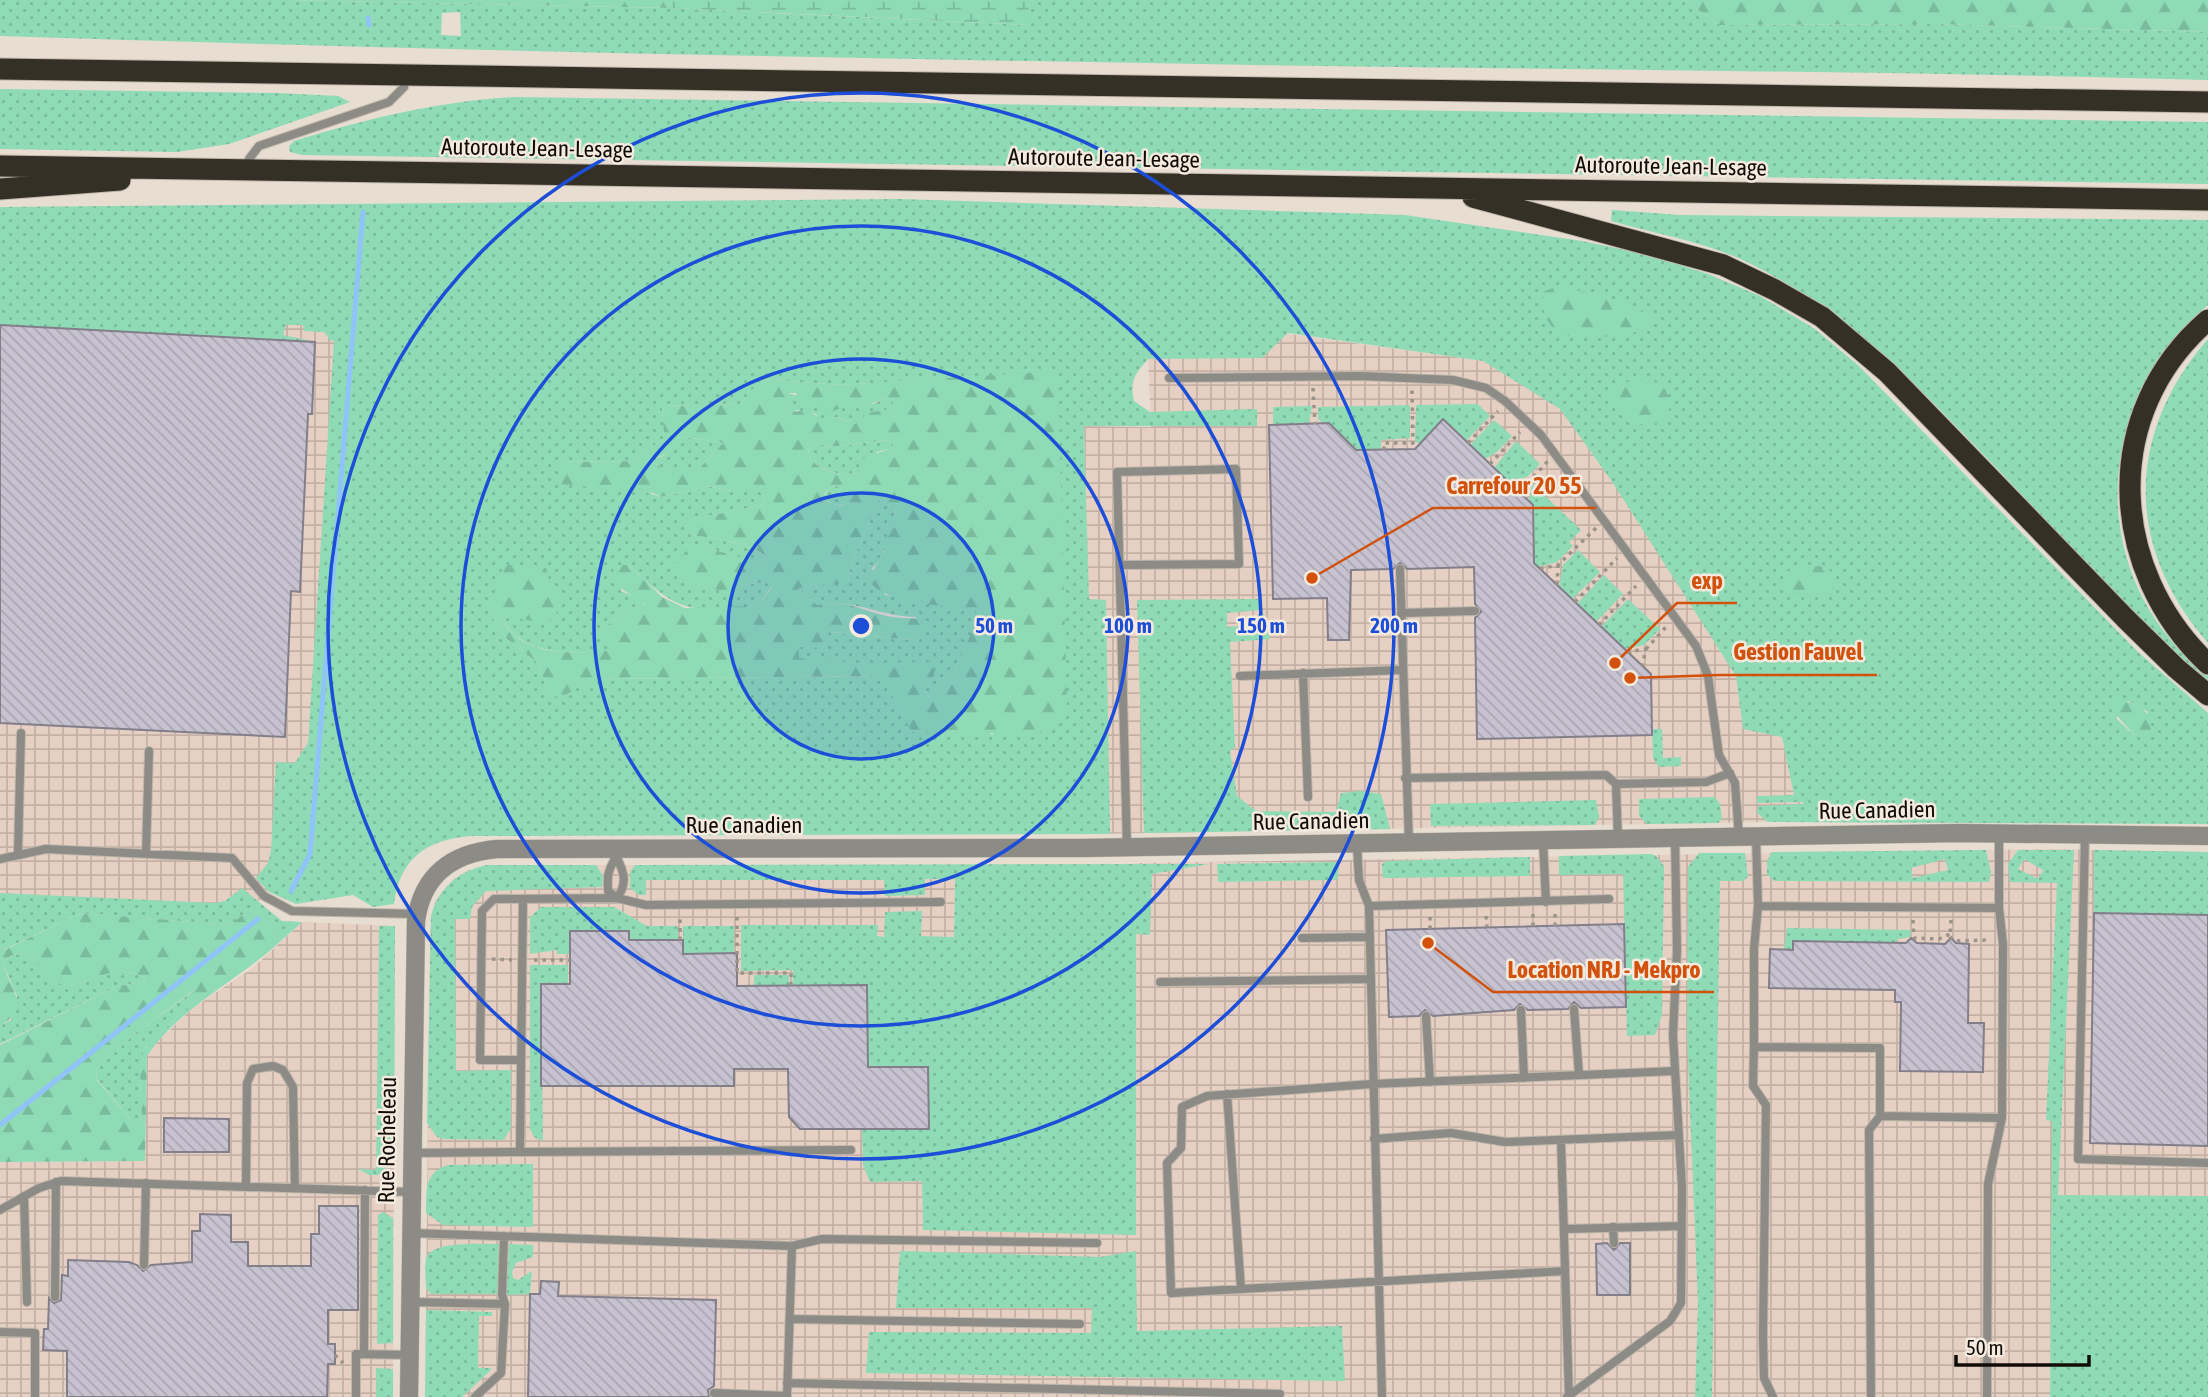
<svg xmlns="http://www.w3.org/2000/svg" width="2208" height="1397" font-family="'Asap Condensed',sans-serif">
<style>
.industrial{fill:url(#industrial-grid)}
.grass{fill:url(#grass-dots);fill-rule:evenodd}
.forest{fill:url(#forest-firs);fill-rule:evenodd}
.wetland{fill:url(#wetland-marsh)}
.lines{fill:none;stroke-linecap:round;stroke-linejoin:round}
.stream{stroke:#90c4f9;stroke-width:5}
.building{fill:url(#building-back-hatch);stroke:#827e8a;stroke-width:2}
.service-casing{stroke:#c0b7ac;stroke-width:10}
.tertiary-casing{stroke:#c0b7ac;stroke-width:19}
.motorway-casing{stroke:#c0b7ac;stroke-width:23}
.path{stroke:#9b9389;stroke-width:3.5;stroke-dasharray:3.5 5;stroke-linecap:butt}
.service{stroke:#8c8b85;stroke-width:8}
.tertiary{stroke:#8c8b85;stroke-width:18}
.motorway{stroke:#343025;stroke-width:21}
.ring{fill:none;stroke:#1d4ed8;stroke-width:3.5}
.labels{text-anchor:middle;stroke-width:5;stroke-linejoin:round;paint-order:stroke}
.street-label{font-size:23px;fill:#100c08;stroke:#f4eade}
.centre{fill:#1d4ed8;stroke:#f4eade;stroke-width:3.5}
.ring-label{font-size:21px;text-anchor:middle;font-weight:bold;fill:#1d4ed8;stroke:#f4eade;stroke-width:5;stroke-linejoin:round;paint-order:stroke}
.leader{fill:none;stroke:#d2510c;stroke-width:2.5}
.callout-dot{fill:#d2510c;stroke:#f4eade;stroke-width:2.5}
.callout-label{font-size:24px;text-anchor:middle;font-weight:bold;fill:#d2510c;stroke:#f4eade;stroke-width:5;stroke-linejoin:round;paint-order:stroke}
</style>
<defs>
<pattern id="industrial-grid" width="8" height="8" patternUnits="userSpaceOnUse" patternTransform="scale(1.75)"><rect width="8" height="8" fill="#e6d0c3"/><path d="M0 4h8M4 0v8" fill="none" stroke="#c4b1a6"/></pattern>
<pattern id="grass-dots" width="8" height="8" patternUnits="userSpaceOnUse" patternTransform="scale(1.75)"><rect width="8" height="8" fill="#8edbb6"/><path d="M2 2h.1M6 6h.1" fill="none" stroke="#79bb9b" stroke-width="1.8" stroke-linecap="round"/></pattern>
<pattern id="forest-firs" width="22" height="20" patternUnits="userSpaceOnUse" patternTransform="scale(1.75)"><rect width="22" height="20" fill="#8edbb6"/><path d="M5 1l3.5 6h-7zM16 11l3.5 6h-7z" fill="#79bb9b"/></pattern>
<pattern id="wetland-marsh" width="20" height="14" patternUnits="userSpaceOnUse" patternTransform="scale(1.75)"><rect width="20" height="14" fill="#8edbb6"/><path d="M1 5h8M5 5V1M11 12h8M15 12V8" fill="none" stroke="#79bb9b"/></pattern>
<pattern id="building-back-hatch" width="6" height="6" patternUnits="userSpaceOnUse" patternTransform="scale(1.75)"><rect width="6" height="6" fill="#c7c2d0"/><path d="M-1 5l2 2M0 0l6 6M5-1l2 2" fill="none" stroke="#aaa6b1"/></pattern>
</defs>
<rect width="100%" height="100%" fill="#e7ddd0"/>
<path class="industrial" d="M0 297 348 300 301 820 290 873 231 925 0 907Z
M1146 314 1483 361 1518 374 1588 432 1817 784 1818 821 1094 834 1084 426 1151 427Z
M2048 849 2208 852V1196H2052L2050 1397H425L430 930 435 901 454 879 468 870 512 865H955L952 1155 1135 1156 1136 863Z
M302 922 395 926 393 1397H0V1162L145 1161 147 1056 156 1043 193 1008 254 967Z"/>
<path class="grass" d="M0 0H289L670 8 1027 25 1029 0H1685L1719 25 1936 24 2208 32V80C1890 71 1572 70 1254 65 836 58 418 50 0 36ZM460 12 461 36 441 35 442 13Z
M0 89 277 93 338 96 350 102 229 144 177 152 0 149Z
M515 97 2208 122V184L302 155 290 152 289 146 294 141C371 118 434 102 515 97Z
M899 199 1405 215 1582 241 1649 255 1708 274 1760 296 1815 329 1859 366 2138 652 2208 713V824L1768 822 1757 813 1758 806 1803 804V802L1757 803V796L1794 795 1782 737 1743 729 1736 676 1611 480 1560 409 1483 361 1288 333 1262 358 1148 359C1136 373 1129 380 1134 401L1150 412 1257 409V426H1084L1089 599 1106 600 1110 834 470 836C425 840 400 859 394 904L373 907 353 895 296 904 269 892 256 878 268 863 271 851 276 762 295 763 308 743 334 341 330 340 324 332 304 331 303 325H286L283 335 315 342 0 325V207ZM1058 372 993 735 881 676 593 679 560 697 550 694 537 662 507 639 488 612 559 605 554 618 508 617 503 621C526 658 576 653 613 651L601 630 631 608 645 606 637 598 621 591 629 565C679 614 689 612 758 606L772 586 765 582 741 585 700 548C722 549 740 560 761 563L766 557C754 544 710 537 691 535L688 520 764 505 765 497 760 492H736L707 486 661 497 559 462 633 461 664 438 662 406 740 404 762 379 840 385ZM2128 701 2148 712 2135 736 2116 718Z
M1612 210 1680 215 2208 220V305C2091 403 2084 579 2208 676V686C2127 612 2055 528 1978 449 1905 373 1845 311 1749 263 1707 242 1656 234 1611 221Z
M2208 339V643C2125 548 2125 434 2208 339Z
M787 393 855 409 859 403 873 404 883 399 893 402 895 408 871 413 856 424 837 417 828 423 820 421 816 414 797 410 793 413 788 407Z
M1478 404 1490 416 1466 441 1443 419 1419 444 1415 440 1416 405Z
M1410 405V438L1381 440V450H1356L1318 419V407Z
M1312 406 1309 424 1273 425V407Z
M1494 420 1512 436 1497 452 1485 459 1470 445Z
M686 437 723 443 698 470H666L648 460 664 456 677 438Z
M889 440 895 447 877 452 865 471C845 477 827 474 811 460L809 448 816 442 828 447Z
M1516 441 1540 464 1527 477 1509 482 1494 468Z
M1532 484 1581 530 1569 542 1573 546 1557 562 1538 567 1534 563 1529 501Z
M838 486 850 496V503C838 507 830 506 824 495L830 487Z
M878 500 896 509C889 528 889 556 872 568L885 595 976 610 978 618 954 673 929 697 925 691 934 676 860 663 799 659V647L829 632 913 640 916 617C878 616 855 598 817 605L797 587 848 582 850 568Z
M1578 550 1600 572 1572 599 1559 587 1563 565Z
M1604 575 1623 594 1596 622 1577 604Z
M1261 599V610L1227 613V627L1258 624V614L1263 613 1270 639 1230 642 1235 747 1230 751 1237 796 1256 811 1336 812 1341 793 1361 791 1381 794 1390 829 1144 833 1137 600Z
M1628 599 1660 629 1644 645 1624 649 1601 627Z
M1652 729H1662L1663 758 1681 757V766L1659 767 1653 758Z
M1715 797 1720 804 1722 819 1718 823 1647 824 1639 816V799Z
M1596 800 1599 817 1595 825 1431 826 1430 804Z
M1986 850 1991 873 1989 882 1775 881 1767 875V861L1772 852ZM1945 859 1948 870 1913 878 1911 868Z
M2018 850H2074L2058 1195 2208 1196V1397H2050L2052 1121 2046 1120 2057 883 2010 882 2008 864ZM2024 859 2043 870 2038 879 2018 869Z
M2094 850 2208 852V915L2094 913Z
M1699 853H1745L1748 877 1743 881H1720L1712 1397H1695L1698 1304 1687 1035 1688 867Z
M1651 854 1656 856 1664 866 1662 1015 1655 1035 1627 1036 1623 874 1559 875V856Z
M1530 857V876L1383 878 1382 864 1387 861Z
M1339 862 1338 878 1335 880 1218 882 1217 864Z
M1209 864 1152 874 1150 935 1136 934V1235L923 1230 922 1181 870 1182 863 1165 862 1129 929 1128 928 1067H868L867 985 793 986V970L741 971V925H878L877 936 884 937 885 912 922 911 921 936 954 937 955 879H925V895L885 896 884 880H646V895H639L630 888V872L635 865Z
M486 865H596L603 876 602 887 486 891 472 907 470 919H455L456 1071 511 1070V1128L504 1140 445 1139 437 1137 427 1123 431 916C438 888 458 872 486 865Z
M242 888 282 921 302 922 282 940 253 906 231 925 81 913 3 950 0 946V893L215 903 225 901Z
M541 907H614L647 926H678V940H629L628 931H570V954H557V950L530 954V917Z
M379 926H395L394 1161 379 1175H369L358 1169 376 1170Z
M683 926H734V953L683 954Z
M1787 928 1911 930 1910 937 1898 939 1895 943 1784 950Z
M24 953 44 967 47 980 70 986 119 970 146 977 143 982 117 986 0 1044V1026L11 1020 17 996 3 964 10 956Z
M530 965H568V984H541L543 1141 534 1137 530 1129Z
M754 975H789V986H754Z
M195 990 196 999 144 1049 140 1074 142 1127 135 1125 97 1079 96 1069 137 1032Z
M533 1164V1227L443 1225 426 1213C427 1190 423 1173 448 1165Z
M383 1212 393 1218V1343L377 1344 378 1215Z
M499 1244 498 1294H431L426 1288C426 1279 423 1262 428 1255 437 1241 483 1244 499 1244Z
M509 1244 533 1245V1257L516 1263 512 1272 513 1278 518 1280 532 1271 530 1294 506 1295Z
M900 1251 1100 1257 1136 1251 1137 1331 1342 1326 1345 1381 866 1373 869 1332 1091 1333 1092 1308H896Z
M426 1310 492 1312V1316H479L478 1368H491L490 1371 462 1397H425Z
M376 1368 393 1369V1397H376Z"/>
<path class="forest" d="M289 0H671L670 8Z
M1685 0H2208V32L1936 24 1719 25Z
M1555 287C1586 291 1631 300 1654 320L1650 330C1608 335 1538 358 1543 292Z
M1058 371 1067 708 1038 734 912 732 881 676 593 679 560 698 550 694 537 662 507 639 488 612 504 564 546 568 550 583 565 596 554 618 545 623 508 617 503 621C524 658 576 654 612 650L604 644 601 630 631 608 645 605 612 582 614 565H629L662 597 685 608 758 606 772 587 765 582 741 585 736 592C716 589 679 589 672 566L693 544 761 563 766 557C755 544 709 537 691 535L687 520 764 505 765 497 760 492H736L707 486 661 497 653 493 559 484V462L633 461 664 438 662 406 740 404 762 379 840 385ZM788 393H796C801 405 805 407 818 407L822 403 830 412 841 408 855 409 859 403 866 406 883 399 892 402 895 408 867 413 856 424 836 417 828 422 806 410 793 412 788 407 793 401ZM686 437 723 443 698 470H666L649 460 671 453 677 438ZM889 440 894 447 864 458 861 464 864 471C845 477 826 474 811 460L809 448 816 442 828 447ZM837 486 850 496V503L840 506 828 502 824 494 830 487ZM878 500 896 510 887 534 885 551 868 579C880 604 949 606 975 610L978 617 954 673 929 697 925 691 934 676 936 662 860 663 799 658V647L823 648 829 632 913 640 926 621C914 617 905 619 893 617 861 612 852 599 817 605L798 588 848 583 850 568Z
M1638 380 1660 383C1672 398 1673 404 1665 421 1636 430 1615 421 1610 390L1616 384Z
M1825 565 1834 575 1833 588 1824 596H1801L1785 586 1783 578 1788 571Z
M2115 701C2138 701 2155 712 2150 735L2135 736 2110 708Z
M253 905 282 940C239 980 181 1006 147 1056L145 1161 0 1162V1045L117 986 143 982 146 977 119 970 70 986 46 980 44 967 24 953 10 956 3 964C11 991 32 1007 0 1026V946L4 950 81 913 231 925ZM194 990 196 999 144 1049 140 1074 142 1126 135 1125 97 1080 96 1069 137 1032Z"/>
<path class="wetland" d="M671 0H1029L1028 25 670 8Z"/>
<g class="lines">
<path class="stream" d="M368 18 369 25
M291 891 310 854 363 212
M0 1125 258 919"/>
</g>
<path class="building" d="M0 325 315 342 312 414H308L300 592 291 591 285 737 0 723Z
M1443 419 1533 505 1534 563 1651 674 1652 735 1477 739 1475 618 1481 612 1475 604 1474 567 1407 569 1400 563 1393 569 1351 570 1349 640H1328L1327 598 1273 599 1269 425 1329 423 1356 450 1415 449Z
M2094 913 2208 915V1146L2090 1143Z
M1624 924 1626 1007 1581 1008 1574 1002 1568 1009 1528 1010 1520 1004 1514 1010 1433 1016 1425 1010 1419 1016 1389 1017 1386 930Z
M570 931H629V940H683V954L737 953V986L867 985 868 1067H928L929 1129H800L789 1117 788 1069H734V1086H541V984H570Z
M1911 938 1917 943 1945 944 1951 938 1956 943 1969 944 1968 1023H1984L1983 1072 1900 1071 1901 1002H1895V990L1769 988 1770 949 1793 950V941L1906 943Z
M164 1118 229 1119V1152H164Z
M319 1206H358V1310H328V1344H335V1364H328L327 1397H67V1351L43 1350 44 1329H48L49 1298 54 1303 61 1300 62 1275 68 1276V1260L129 1262 137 1265 143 1271 151 1265 192 1262V1231H200V1214L231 1215V1242H248V1266H311V1234H319Z
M1607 1243 1614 1250 1620 1243H1630V1295H1597L1596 1244Z
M541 1281 559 1282 558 1296 716 1300 714 1386 708 1390 709 1397H528L530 1294H540Z"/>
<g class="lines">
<defs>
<path id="service" d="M248 169 249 159 259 146 389 102 404 87V75
M1169 378 1359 376 1453 380 1486 388 1505 401 1541 435 1696 646 1708 676 1719 755 1735 783 1739 837
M1120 565 1239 564 1236 469 1117 472 1127 847
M1400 569 1409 844
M1401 613 1475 611
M1303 673 1308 797
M1240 676 1402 670
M1405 778 1606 775 1616 784
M2085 834 2078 1159 2208 1163
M1756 837 1758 906 1999 908V833
M1618 840 1616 784 1706 782 1730 773
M1543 841 1546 902
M1357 845 1359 880 1369 906 1382 1397
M18 853 21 733
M146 854 149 751
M617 858C625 874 627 884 617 898L608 891C608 885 607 877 609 872 611 863 617 859 618 849
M0 859 46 849 232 858 264 896 292 911 417 914
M1369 906 1609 899
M1758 906 1754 949V1047L1880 1048V1116L2002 1118
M1302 938 1369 937
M1160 982 1370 979
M1574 1009 1579 1075
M1521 1010 1524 1078
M1426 1016 1430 1082
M1754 1047 1753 1086 1766 1105 1763 1337 1764 1378 1773 1397
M520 1060H480L482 911 494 899 617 898 646 905 941 902
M1227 1094 1241 1289
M1374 1139 1451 1133 1505 1142 1679 1135
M1561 1140 1569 1397
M520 1152 851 1150
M412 1153 520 1152 523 899
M246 1186 247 1083 253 1069 273 1066 283 1070 293 1087 295 1188
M24 1196 27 1302
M0 1210 39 1188 61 1181 411 1192
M1613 1227 1614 1243
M1564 1229 1681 1226
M411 1233 792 1246 822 1239 1097 1243
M504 1236 502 1295 505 1304
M144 1265 146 1183
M1565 1271 1171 1293 1167 1163 1181 1148 1182 1107 1207 1096 1372 1084 1675 1071
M55 1297 56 1182
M410 1302 505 1304 501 1373 475 1397
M790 1319 1080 1324
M0 1332 35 1333V1397
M364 1354 365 1190
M787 1383 1280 1394
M714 1393 787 1396
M356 1397V1354L410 1355
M787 1397 792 1246
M1567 1397 1670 1321 1681 1303 1682 1188 1673 1035 1677 950 1675 838
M1871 1397 1869 1130 1880 1116
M1987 1397 1988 1184 2002 1118 2003 944 1999 908"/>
<path id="tertiary" d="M409 1397 416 921C422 875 452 853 497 849L1082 848 1960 833 2208 836"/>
<path id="motorway" d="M0 69 2208 102
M0 166 2208 200
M0 189 120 180
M1473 197 1723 265 1775 290 1822 317 1887 372 2126 619 2176 668 2208 695
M2208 320C2100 413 2108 569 2208 664"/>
</defs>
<use href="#service" class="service-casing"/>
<use href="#tertiary" class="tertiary-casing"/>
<use href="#motorway" class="motorway-casing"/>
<path class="path" d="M1313 388 1315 424
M1468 443 1498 411
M1384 450V443H1413L1412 390
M1490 464 1520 432
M1528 483 1548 461
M1512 485 1528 483 1526 498
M1540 569 1558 565 1596 528
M1557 585 1558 565
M1575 602 1617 558
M1599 625 1636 586
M1646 649 1666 627
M1627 652 1646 649 1642 666
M1533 914V926
M1555 914V926
M1486 916 1487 927
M737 917V973H791V986
M1430 917V929
M1913 920 1914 938 1939 939 1950 934
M1951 920 1950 937 1954 941 1990 940
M680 940V918
M492 959 512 960
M534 960H570
M335 1355 343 1363"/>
<use href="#service" class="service"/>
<use href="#tertiary" class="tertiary"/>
<use href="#motorway" class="motorway"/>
</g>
<circle cx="861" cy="626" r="133" fill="#1d4ed8" fill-opacity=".12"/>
<g class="ring">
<circle cx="861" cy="626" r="133"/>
<circle cx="861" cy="626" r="267"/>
<circle cx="861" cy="626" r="400"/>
<circle cx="861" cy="626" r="533"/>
</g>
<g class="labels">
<g class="street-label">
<text transform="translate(537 148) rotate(1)" y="8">Autoroute Jean-Lesage</text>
<text transform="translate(1104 158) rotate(1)" y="8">Autoroute Jean-Lesage</text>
<text transform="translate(1671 166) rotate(1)" y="8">Autoroute Jean-Lesage</text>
<text transform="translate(1877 810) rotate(-1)" y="8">Rue Canadien</text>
<text transform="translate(1311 821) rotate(-1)" y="8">Rue Canadien</text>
<text x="744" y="833">Rue Canadien</text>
<text transform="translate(387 1140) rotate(-89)" y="8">Rue Rocheleau</text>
</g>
</g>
<circle cx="861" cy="626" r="10" class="centre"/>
<g class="ring-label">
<text x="994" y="633">50 m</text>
<text x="1128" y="633">100 m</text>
<text x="1261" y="633">150 m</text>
<text x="1394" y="633">200 m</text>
</g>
<path class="leader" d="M1312 578L1433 508H1596M1615 663L1677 603H1737M1630 678L1719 675H1877M1428 943L1493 992H1714"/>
<g class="callout-dot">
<circle cx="1312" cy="578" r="7"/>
<circle cx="1615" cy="663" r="7"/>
<circle cx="1630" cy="678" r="7"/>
<circle cx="1428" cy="943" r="7"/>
</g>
<g class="callout-label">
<text x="1514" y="494">Carrefour 20 55</text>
<text x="1707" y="589">exp</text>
<text x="1798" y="660">Gestion Fauvel</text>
<text x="1604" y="978">Location NRJ - Mekpro</text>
</g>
<path d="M1956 1355v10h133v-10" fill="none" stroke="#100c08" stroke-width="3.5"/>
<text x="1966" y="1355" font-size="21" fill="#100c08" stroke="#f4eade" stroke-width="5" paint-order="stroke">50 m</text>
</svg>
